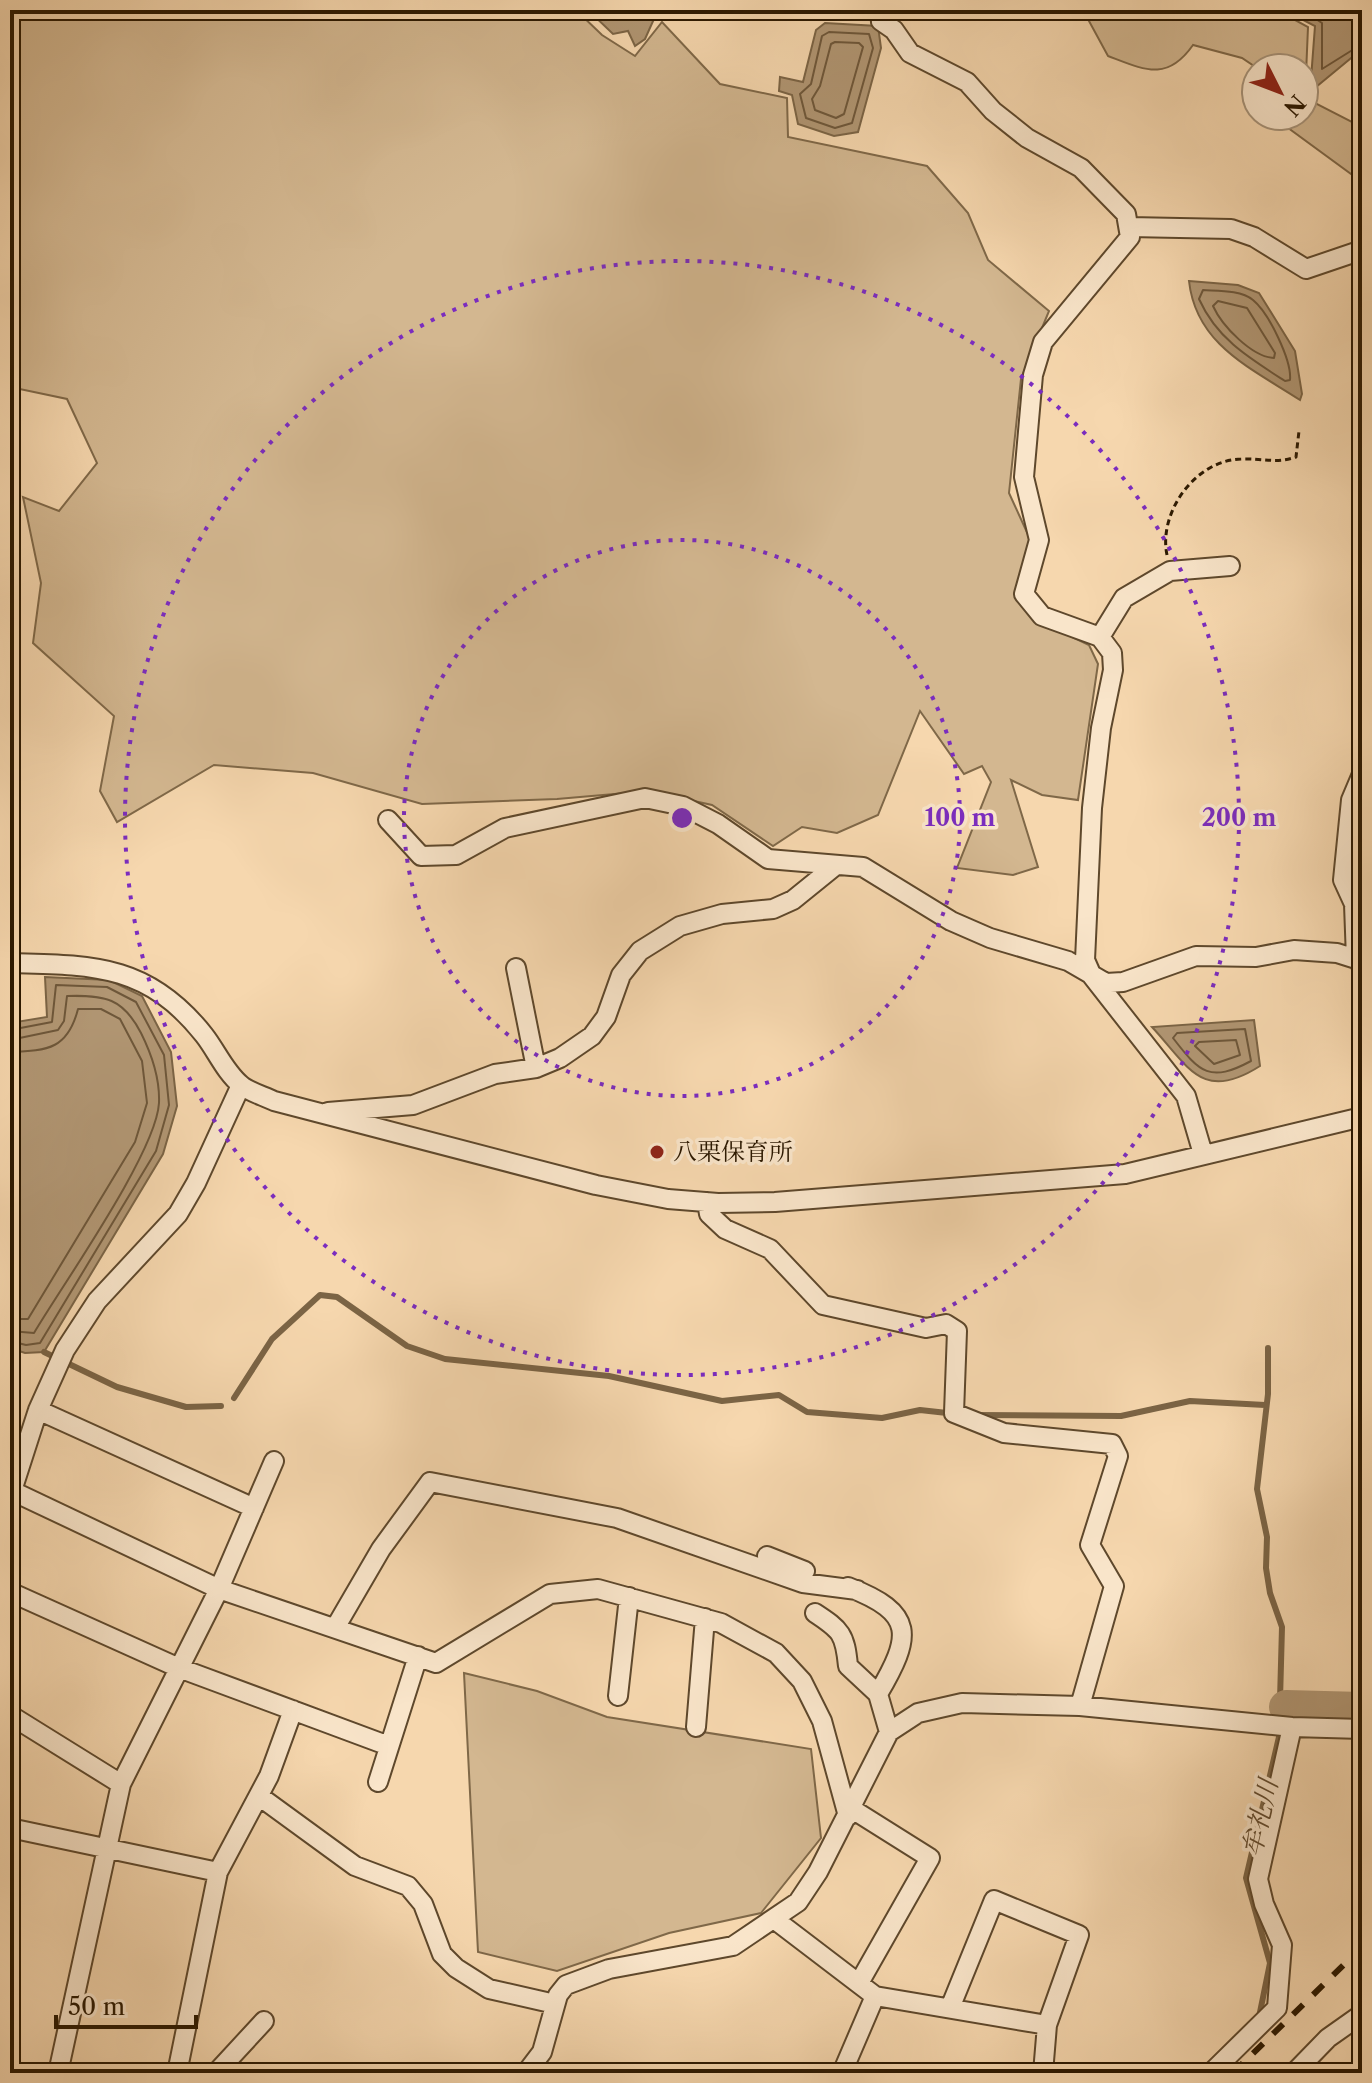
<svg xmlns="http://www.w3.org/2000/svg" width="1372" height="2083" font-family="'Libre Caslon Text','Noto Serif JP',serif">
<style>
.green{fill:#d3b790;stroke:#7f6848;stroke-width:2}
.water{fill:#b19673;stroke:#7b6445;stroke-width:2}
.lines{fill:none;stroke-linecap:round;stroke-linejoin:round}
.shore{stroke:#6e573a;stroke-width:2}
.stream{stroke:#7b6445;stroke-width:6}
.river{stroke:#b19673;stroke-width:34}
.minor-casing{stroke:#5e482c;stroke-width:22}
.path{stroke:#2b1800;stroke-width:3;stroke-dasharray:6 4;stroke-linecap:butt}
.minor{stroke:#f9e5ca;stroke-width:18}
.rail{stroke:#2b1800;stroke-width:6;stroke-dasharray:14 14;stroke-linecap:butt}
.ring{fill:none;stroke:#7b2cbf;stroke-width:4;stroke-dasharray:4 8}
.poi-dot{fill:#8f2418;stroke:#f9e5ca;stroke-width:3}
.labels{text-anchor:middle;stroke-width:7;stroke-linejoin:round;paint-order:stroke}
.poi-label{font-size:24px;fill:#2b1800;stroke:#f9e5ca;text-anchor:start}
.water-label{font-size:26px;font-style:italic;fill:#614a2e;stroke:#f9e5ca}
.centre{fill:#7b2cbf;stroke:#f9e5ca;stroke-width:4}
.ring-label{font-size:24px;text-anchor:middle;font-weight:bold;fill:#7b2cbf;stroke:#f9e5ca;stroke-width:7;stroke-linejoin:round;paint-order:stroke}
</style>
<rect width="100%" height="100%" fill="#f6d7ae"/>
<filter id="stains"><feTurbulence type="fractalNoise" baseFrequency=".0025" numOctaves="4"/><feColorMatrix values="0 0 0 0 .2 0 0 0 0 .09 0 0 0 0 .02 0 0 0 .5 -.17"/></filter>
<radialGradient id="worn" r=".72"><stop offset=".6" stop-color="#630" stop-opacity="0"/><stop offset="1" stop-color="#630" stop-opacity=".3"/></radialGradient>
<path class="green" d="M10 10H576L602 35 635 56 662 22 720 84 787 98 788 137 927 166 968 213 988 260 1049 311 1021 379 1009 493 1031 541 1015 594 1032 618 1089 645 1098 664 1078 800 1042 795 1011 780 1038 867 1013 875 957 868 991 782 982 766 964 774 920 711 878 815 837 833 802 827 773 846 712 805 649 791 557 799 422 804 313 773 214 765 117 822 100 791 114 716 33 643 41 583 23 497 59 511 97 463 67 399 10 387Z
M1083 10H1277L1308 27 1305 98 1362 127V182L1280 122V116H1304V68H1257L1242 58 1193 45C1167 82 1145 70 1108 56Z
M464 1673 537 1691 607 1717 811 1749 821 1838 761 1913 669 1933 557 1971 478 1952Z"/>
<path class="water" d="M588 10H658L645 39 635 46 628 31 613 34Z
M1284 10H1362V49L1310 92 1315 26Z
M825 23 878 26 881 48 858 132 834 136 798 124 792 95 779 91 780 77 803 82 816 30Z
M1189 281 1238 285 1259 293 1295 351 1302 394 1300 400C1251 368 1196 345 1189 281Z
M45 977 109 980 142 996 171 1052 177 1106 163 1154 44 1352 25 1353 10 1348V1023L47 1017Z
M1254 1020 1260 1066C1202 1103 1189 1067 1152 1027Z"/>
<g class="lines">
<path class="shore" d="M1302 10 1322 23V69L1362 44
M829 32 869 34 873 48 852 123 835 128 806 118 800 94 811 84 822 36Z
M835 42 859 43 863 47 844 114 836 118 815 110 812 99 820 86 831 44Z
M1203 290C1218 291 1241 290 1253 300 1269 313 1292 361 1290 380L1285 381C1249 358 1217 339 1199 299Z
M1218 301 1247 308 1275 353 1274 358C1252 357 1222 326 1213 306Z
M1245 1029 1251 1061C1210 1083 1200 1073 1173 1038L1177 1033Z
M10 1030 52 1022 56 985 107 987 136 1002 164 1055 169 1105 156 1151 40 1343 26 1345 10 1341
M10 1040 58 1030 64 1021 67 996C105 995 123 998 141 1033 152 1055 160 1078 159 1103 156 1153 63 1284 34 1333L10 1331
M1236 1040 1240 1055 1214 1064 1195 1046 1199 1042Z
M10 1052C49 1051 68 1048 78 1009H101L120 1019 142 1061 147 1103 135 1142 28 1319H10"/>
<path class="stream" d="M44 1352 117 1387 186 1407 221 1406
M234 1398 272 1339 320 1295 337 1297 407 1346 445 1359 609 1376 722 1401 779 1395 807 1412 882 1418 920 1410 947 1413
M975 1415 1121 1416 1190 1401 1265 1405
M1259 2017 1270 1963 1246 1878 1286 1707 1280 1700 1282 1627 1270 1593 1266 1568 1267 1537 1257 1489 1268 1394V1348"/>
<path class="river" d="M1286 1707 1362 1709"/>
<defs>
<path id="minor" d="M884 10 881 21 894 30 910 53 967 82 993 111 1027 138 1081 168 1126 214 1130 237 1043 342 1033 375 1024 477 1039 540 1024 594 1042 616 1100 637 1112 653 1113 670 1101 728 1092 808 1085 960 1092 976 1186 1096 1203 1154
M1129 227 1231 229 1254 237 1306 269 1362 250
M1100 637 1124 598 1170 571 1230 566
M388 820 421 856 456 855 505 828 645 798 683 806 718 824 768 859 863 867 951 921 990 938 1068 961 1106 983 1123 982 1196 956 1256 957 1294 950 1337 953 1356 959 1362 965
M1356 959 1354 904 1343 880 1351 800 1362 774
M10 963C93 965 148 964 204 1035 216 1050 225 1072 241 1085 249 1092 264 1096 274 1101L596 1185 668 1199 718 1203 775 1202 1125 1174 1362 1117
M516 968 536 1068
M328 1112 413 1105 495 1074 536 1068 560 1058 592 1036 606 1017 621 975 640 951 680 926 722 914 773 909 793 900 835 866
M707 1202 709 1214 725 1229 770 1249 823 1305 926 1328 946 1324 957 1331 954 1413 1004 1433 1112 1444 1118 1456 1090 1545 1114 1586 1080 1706
M38 1410 254 1508
M10 1490 219 1589 436 1663 550 1594 598 1589 721 1623 776 1653 802 1681 822 1721 848 1816
M10 1497 38 1410 65 1350 97 1301 178 1214 196 1183 241 1085
M767 1556 805 1571
M848 1587C916 1613 912 1636 878 1694
M10 1592 179 1668 389 1746
M815 1613C841 1630 845 1634 848 1666L878 1694 889 1732
M335 1628 381 1549 430 1482 617 1518 803 1583 857 1590
M618 1696 629 1597
M10 1715 121 1784
M696 1727 705 1618
M378 1782 418 1656
M259 1796 355 1866 408 1886 423 1904 442 1954 456 1968 489 1989 555 2004
M852 1809 930 1858 859 1983
M10 1828 218 1872
M774 1919 875 1996 1047 2025
M950 2008 994 1900 1079 1935 1047 2025 1043 2073
M58 2073 121 1784 219 1589 274 1461
M177 2073 218 1872 269 1776 293 1710
M216 2073 264 2021
M526 2073 542 2052 558 1995 566 1985 609 1969 733 1946 798 1902 818 1872 889 1732 918 1713 962 1703 1080 1706 1292 1727 1362 1729
M842 2073 875 1996
M1211 2073 1277 2008 1282 1945 1264 1904 1258 1879 1292 1727
M1294 2073 1328 2038 1362 2014"/>
</defs>
<use href="#minor" class="minor-casing"/>
<path class="path" d="M1167 555C1158 513 1195 460 1241 459 1261 458 1276 464 1296 457L1299 431"/>
<use href="#minor" class="minor"/>
<path class="rail" d="M1233 2073 1362 1947"/>
</g>
<g class="ring">
<circle cx="682" cy="818" r="278"/>
<circle cx="682" cy="818" r="557"/>
</g>
<circle class="poi-dot" cx="657" cy="1152" r="8"/>
<g class="labels">
<g class="poi-label">
<text x="673" y="1160">八栗保育所</text>
</g>
<g class="water-label">
<text transform="translate(1260 1818) rotate(-77)" y="9">牟礼川</text>
</g>
</g>
<circle cx="682" cy="818" r="12" class="centre"/>
<g class="ring-label">
<text x="960" y="826">100 m</text>
<text x="1239" y="826">200 m</text>
</g>
<rect width="1372" height="2083" fill="none" stroke="#f6d7ae" stroke-width="40"/>
<rect x="12" y="12" width="1348" height="2059" fill="none" stroke="#2b1800" stroke-width="4"/>
<rect x="20" y="20" width="1332" height="2043" fill="none" stroke="#2b1800" stroke-width="2"/>
<g transform="translate(1280 92) rotate(132)"><circle r="38" fill="#f9e5ca" stroke="#a79379" stroke-width="2"/>
<path d="M0-6L14 30L0 20L-14 30Z" fill="#8f2418"/>
<text y="-12" font-size="22" font-weight="bold" text-anchor="middle" fill="#2b1800">N</text>
</g>
<path d="M56 2015v12h140v-12" fill="none" stroke="#2b1800" stroke-width="4"/>
<text x="68" y="2015" font-size="24" fill="#2b1800" stroke="#f9e5ca" stroke-width="6" paint-order="stroke">50 m</text>
<rect width="100%" height="100%" filter="url(#stains)"/>
<rect width="100%" height="100%" fill="url(#worn)"/>
</svg>
